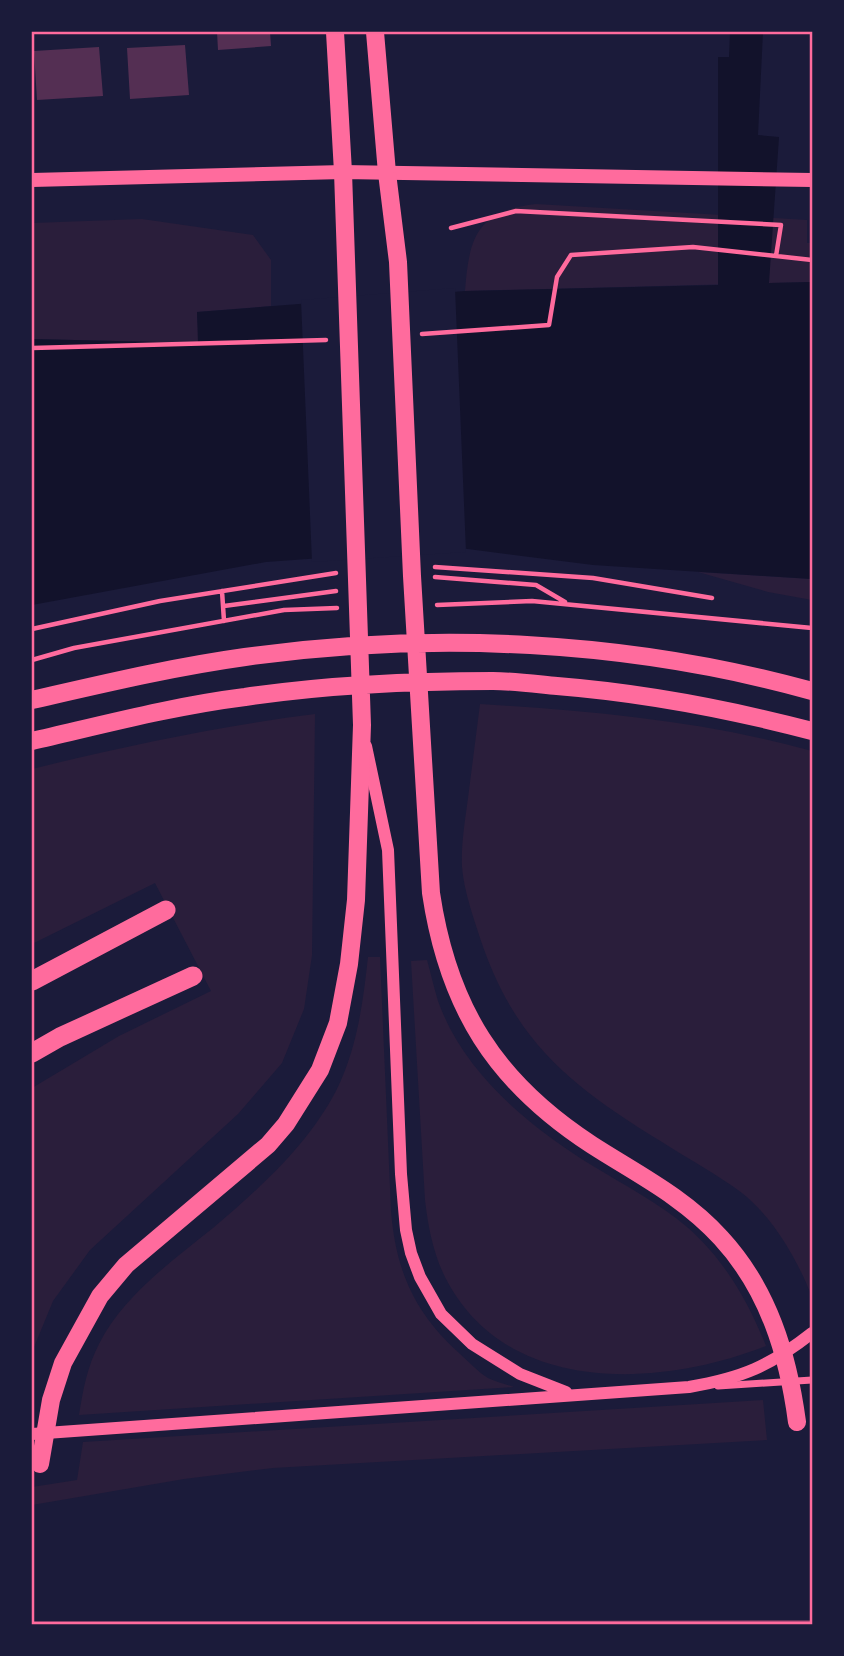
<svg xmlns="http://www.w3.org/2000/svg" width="844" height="1656" font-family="Barlow,sans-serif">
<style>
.green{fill:#2a1e3b}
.water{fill:#12122b}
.pier{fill:#1b1b3a}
.building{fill:#542f53}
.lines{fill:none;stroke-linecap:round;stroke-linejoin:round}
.path{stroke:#ff6b9d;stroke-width:4.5}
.minor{stroke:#ff6b9d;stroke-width:7}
.tertiary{stroke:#ff6b9d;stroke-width:12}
.secondary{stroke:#ff6b9d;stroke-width:14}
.primary{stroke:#ff6b9d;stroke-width:18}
.trunk{stroke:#ff6b9d;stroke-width:19}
.rail{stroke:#a44b75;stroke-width:5}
.neatline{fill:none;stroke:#ff6b9d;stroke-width:2.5}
</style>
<rect width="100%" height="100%" fill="#1b1b3a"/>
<path class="green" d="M536 204 807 220V243H812V282L465 291C469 237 477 211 536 204Z
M142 219 253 235 271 260V306L197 312 199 343 32 339V223Z
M698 572 812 579V600L768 592Z
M480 704C591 711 705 721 812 751V1297C798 1261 774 1218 742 1193 717 1174 688 1159 662 1142 571 1086 515 1043 480 938 473 916 464 891 462 867 461 844 465 821 468 798 472 767 476 735 480 704Z
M315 714 312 955 304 1009 282 1063 238 1114 90 1250 53 1301 32 1352V1088L119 1036 211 991 155 883 32 944V769C125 746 219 726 315 714Z
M368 957H380L391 1211C396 1271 414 1312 459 1353 468 1361 478 1372 488 1378 496 1382 505 1384 514 1387L79 1415C83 1390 87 1367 99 1344 123 1296 172 1261 213 1228 259 1189 308 1145 336 1091 357 1049 363 1003 368 957Z
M427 960C431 974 434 988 438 1001 464 1074 530 1127 593 1166 624 1185 659 1203 687 1227 724 1259 748 1301 766 1346 659 1388 505 1396 445 1277 433 1253 428 1226 425 1200L411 961Z
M763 1400 767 1440 273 1468 184 1479 32 1505V1487L77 1480 83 1442Z"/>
<path class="water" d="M730 32H763L758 135 779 137 769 283 812 282V579L593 565 460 548 266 562 32 605V339L198 343 197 312 465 291 718 285V57H729Z"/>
<path class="pier" d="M455 288 466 552 312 562 301 300Z"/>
<path class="building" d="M217 32H270L271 46 218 50Z
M185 45 189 95 130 99 127 48Z
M99 47 103 96 37 100 34 51Z"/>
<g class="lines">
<path class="path" d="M451 228 516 211 781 225 776 256 812 260
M422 334 549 325 557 277 571 255 693 247 776 256
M32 348 326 340
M435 567 593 578 712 598
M435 577 536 585 565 602
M222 591 224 621
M437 605 532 601 812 628
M224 606 336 591
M32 629 160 601 336 573
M32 660 74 648 284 610 337 608"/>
<path class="minor" d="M718 1386 812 1380"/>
<path class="tertiary" d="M366 746 388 850 401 1174 406 1230 411 1253 420 1277 441 1314 472 1344 520 1374 566 1392
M32 1434 689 1387C742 1378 770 1366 812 1333"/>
<path class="secondary" d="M32 180 343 172 812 180"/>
<path class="primary" d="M375 32 387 173 398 262 412 576 431 893C448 1007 495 1082 592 1145 637 1174 684 1197 721 1238 768 1289 788 1354 797 1422
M32 700C102 684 173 667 245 657 434 631 628 640 812 691
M32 741C102 725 173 706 245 697 326 685 411 681 493 681 514 681 536 684 557 686 644 693 728 709 812 731
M40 1464 51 1400 63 1363 100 1296 126 1265 268 1145 286 1124 320 1070 338 1023 349 964 356 900 362 725 343 172 335 32"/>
<path class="trunk" d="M32 981 166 910
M32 1053 60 1037 193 976"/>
<path class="rail" d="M32 1624 812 1623"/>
</g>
<rect width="844" height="1656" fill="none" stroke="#1b1b3a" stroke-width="66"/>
<rect x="33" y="33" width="778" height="1590" class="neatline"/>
</svg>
